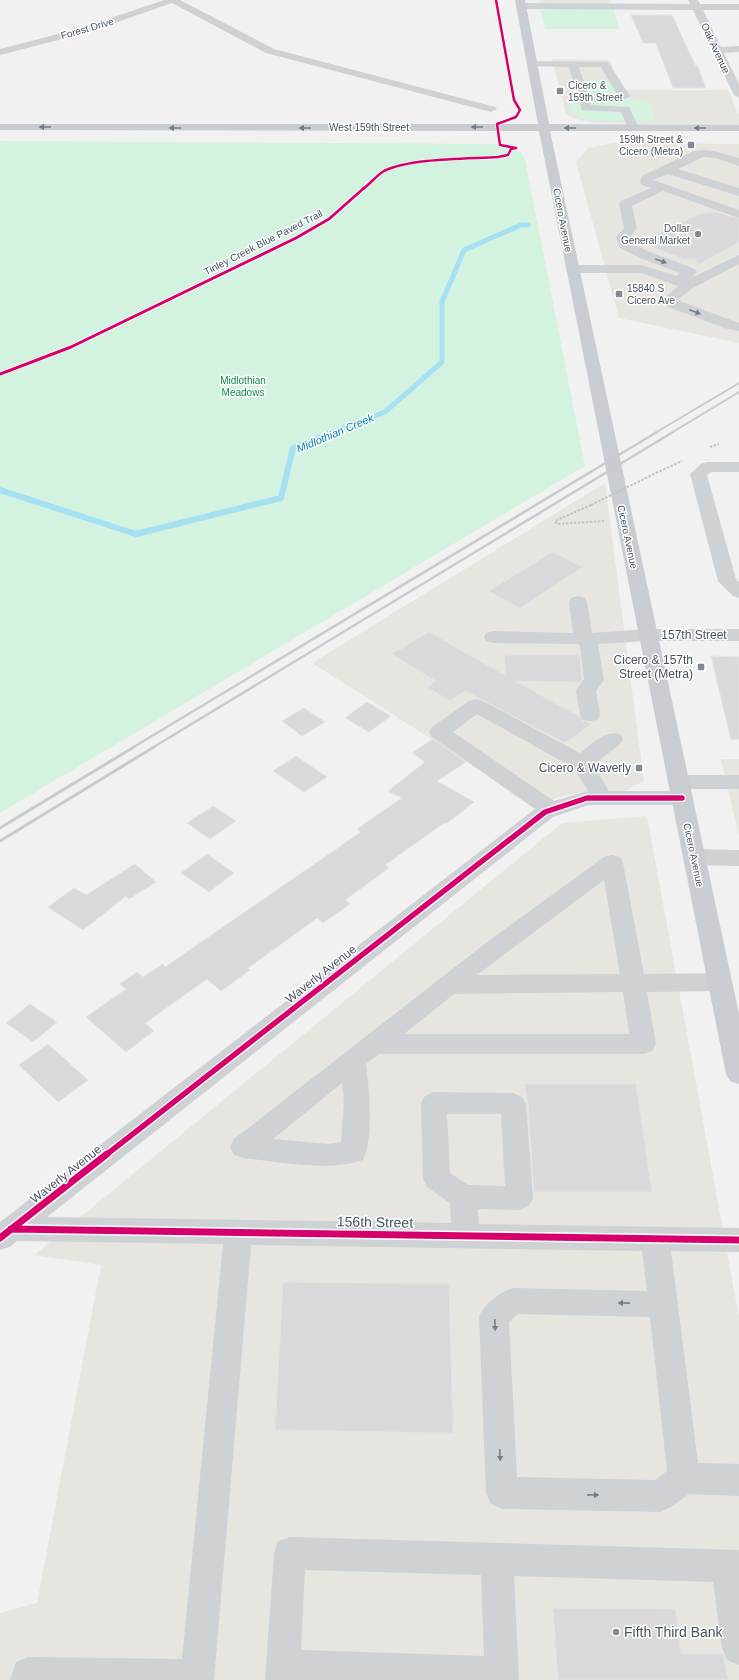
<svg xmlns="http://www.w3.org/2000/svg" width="739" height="1680" font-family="Helvetica,sans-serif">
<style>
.commercial{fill:#e7e5df}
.green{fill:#d4f2e0}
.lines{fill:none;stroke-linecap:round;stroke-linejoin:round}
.stream-far1{stroke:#a6e0f3;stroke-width:5}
.stream{stroke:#a6e0f3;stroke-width:6}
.building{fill:#d9d9db;stroke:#e3e3e4}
.path{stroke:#bac7c4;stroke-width:2;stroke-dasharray:2.5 1.5;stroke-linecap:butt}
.minor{fill:#ced2d5;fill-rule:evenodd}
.major{fill:#c9cdd2;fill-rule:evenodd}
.rail-far2{stroke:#c8cacc;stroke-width:2}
.rail-far1{stroke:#c8cacc;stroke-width:2.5}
.rail{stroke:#c8cacc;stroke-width:3}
.path-bridge{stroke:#bac7c4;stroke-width:2;stroke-dasharray:2.5 1.5;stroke-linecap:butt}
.cycleway-far3-casing{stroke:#fff;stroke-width:3.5}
.cycleway-far2-casing{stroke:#fff;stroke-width:4.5}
.cycleway-far1-casing{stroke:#fff;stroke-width:8}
.cycleway-casing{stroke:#fff;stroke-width:10}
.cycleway-far3{stroke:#d6006c;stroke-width:2.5}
.cycleway-far2{stroke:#d6006c;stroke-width:3}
.cycleway-far1{stroke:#d6006c;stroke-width:5.5}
.cycleway{stroke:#d6006c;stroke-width:7}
.oneway{fill:#747d87}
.oneway2{fill:#767f88}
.poi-dot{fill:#828a92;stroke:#fff;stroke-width:1.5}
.labels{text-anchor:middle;stroke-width:3;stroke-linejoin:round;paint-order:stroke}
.far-street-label{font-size:10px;fill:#46525f;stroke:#fff}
.far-poi-label{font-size:10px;fill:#46525f;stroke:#fff;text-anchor:start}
.far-park-label{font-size:10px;fill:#0f8851;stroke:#fff}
.far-water-label{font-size:11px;font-style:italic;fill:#027da7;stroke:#fff}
.street-label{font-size:12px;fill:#46525f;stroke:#fff}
.poi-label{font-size:12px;fill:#46525f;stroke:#fff;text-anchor:end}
.near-street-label{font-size:14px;fill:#46525f;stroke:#fff}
.near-poi-label{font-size:14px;fill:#46525f;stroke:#fff;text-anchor:start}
</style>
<rect width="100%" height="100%" fill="#f2f1f1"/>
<path class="commercial" d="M540 0H610L611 4H541Z
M552 59 610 60 620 90H728L739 115V126L597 123 579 120 566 114Z
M612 143 739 144V343L619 318 576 162 588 148Z
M605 483 644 781 625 791 571 794 535 805 312 663Z
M721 759H739V837Z
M647 816 739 1317V1680H0V1613L37 1603 101 1265 34 1255 562 823Z"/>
<path class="green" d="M547 9H613L620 29H545L541 12Z
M566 79 617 80C627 103 628 99 652 102L654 122C637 120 584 125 573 113 571 111 570 108 568 105L570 95Z
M0 141 495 144C507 146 521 147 525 159L585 466 0 813Z"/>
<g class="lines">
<path class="stream-far1" d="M330 433 385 412 442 362V302L464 250 521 225H528"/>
<path class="stream" d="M0 490 136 534 281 498 293 448 333 432"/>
</g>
<path class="building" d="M631 15H672L695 65H697L706 88H673L656 43H643Z
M717 212 739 219V242L698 265 695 258 683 259 640 242 699 214Z
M552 552 583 567 520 608 489 591Z
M429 632 506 676 504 655H580L582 679 580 682 515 681 580 717 583 721 591 724 565 743 465 691 450 701 427 687 436 681 392 654Z
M711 656 739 657V739L731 740Z
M367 702 391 716 369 732 345 718Z
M304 708 325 722 302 736 282 721Z
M433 739 466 762 437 781 474 802 446 824 444 823 385 865 389 868 345 900 350 904 323 923 317 918 248 968 250 970 221 991 207 979 145 1023 154 1031 126 1052 86 1017 126 989 120 984 137 972 143 977 163 964 165 967 361 832 357 829 402 798 388 791 425 762 412 753Z
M296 756 327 777 304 792 273 771Z
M213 806 236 821 210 839 187 823Z
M207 854 234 873 209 892 181 873Z
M135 864 156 882 129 899 126 896 83 930 48 907 74 888 86 895Z
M30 1004 57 1022 33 1042 6 1023Z
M48 1044 88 1080 58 1102 19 1065Z
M524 1084H636L652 1192H534L528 1104Z
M283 1282 449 1284 453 1433 275 1430Z
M553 1608 675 1609 681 1654H723L728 1680H558Z"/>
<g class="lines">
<path class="path" d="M710 447 719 444
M656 473 682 461
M591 505 555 521 557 524 604 521"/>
<path class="minor" d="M164 0H180L274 49 495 107 497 109 491 112 266 53 172 3 89 32 0 55V49L81 28Z
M688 0H698L700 4H739V10H703L721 47 739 46V52L724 53 739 84V98L734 95 693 10 521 9 516 6 521 3 690 4Z
M532 61 608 62 630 96 628 98 613 102H593L591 100 593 98 617 94 601 67H579L591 105 629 107 639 128 637 130H629L621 112 582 110 569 67 528 66 527 64 528 62Z
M703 150 714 151 739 158V166L715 158 703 157 678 169 739 188V196L668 174 653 180 739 210V218L663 191 632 206 637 228 630 237 631 243 650 252 695 269 697 272 691 278 739 255V264L693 288 677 300 739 323V331L724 328 666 306 663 299 678 286 641 273H573L568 272 566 269 568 266 573 265H642L676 276 680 273 640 258 620 248 616 237 624 228 619 204 621 201 651 188 642 185 640 182 642 176 694 151Z
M707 462H739V472H711L707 475 736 579 739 582V598L733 596 718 581 690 474 701 464Z
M578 596 585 598 587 602 592 633 648 629H739V641H648L598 644 604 680 596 691 600 715 597 720 590 721 583 720 580 715 576 690 584 679 580 646 578 644 493 643 486 641 484 637 486 633 493 631 573 633 569 602 571 598Z
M476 699 483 701 580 753C592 744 604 730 620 734L623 739 620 744 593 765 609 791H682L690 793 693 798 690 803 682 805H588L553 817 47 1217 451 1223 450 1203 427 1187 423 1179 421 1103 425 1096 434 1092 513 1093 522 1097 526 1104 533 1198 529 1206 519 1210 478 1209 479 1224 739 1228V1252L671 1251 698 1463 739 1464V1496L689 1494 671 1507 660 1512 502 1509 491 1504 486 1493 479 1316C486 1302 499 1293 513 1288L647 1291 642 1251 251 1245 214 1680H10L16 1662 28 1657 182 1659 223 1244 17 1241 10 1247 0 1250V1222L535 809 432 737 429 732 432 727 469 701ZM477 714 574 768 588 791 554 801 453 732ZM447 1114H501L505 1186 468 1185 450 1173ZM518 1314 650 1317 667 1471 655 1480 517 1477 509 1322Z
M679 775H739V789H679L672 787 668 782 672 777Z
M694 849 739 850V866L694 865 686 863 683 857 686 851Z
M612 855 620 857 623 863 644 974 720 973 729 976 732 982 729 988 720 991 647 992 656 1044 652 1051 643 1054H379L366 1064C369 1089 374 1138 363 1160 328 1172 280 1162 243 1158L234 1155 230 1147 234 1139 491 939 604 857ZM604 880 620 974 477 975ZM623 992 629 1034H404L454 994ZM342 1083 344 1101 341 1142 328 1144 273 1139Z
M290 1537 739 1550V1665L727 1660 722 1648 713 1582 514 1576 519 1680H265L274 1553 278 1541ZM305 1570 481 1575 484 1656 301 1650Z"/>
<path class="major" d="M515 0H525L549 124 739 125V131H550L739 1014V1084L730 1081 726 1074 539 131 0 130V124H538Z"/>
<path class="rail-far2" d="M655 433 739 383
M671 433 739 392"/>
<path class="rail-far1" d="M132 748 657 432
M152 748 673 432"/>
<path class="rail" d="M0 828 134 747
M0 841 154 747"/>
<path class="path-bridge" d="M591 505 656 473"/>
<defs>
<path id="cycleway-far3" d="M363 189C370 184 377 175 384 171 411 158 467 159 498 157L508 155 511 149 516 148 500 145 497 124 516 117 520 110 514 100 496 0"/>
<path id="cycleway-far2" d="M0 374 71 347 296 238 329 219 364 188"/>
<path id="cycleway-far1" d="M106 1155 545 812 587 798H682"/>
<path id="cycleway" d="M11 1229 739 1240
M0 1238 107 1154"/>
</defs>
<use href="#cycleway-far3" class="cycleway-far3-casing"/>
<use href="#cycleway-far2" class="cycleway-far2-casing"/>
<use href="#cycleway-far1" class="cycleway-far1-casing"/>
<use href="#cycleway" class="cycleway-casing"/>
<use href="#cycleway-far3" class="cycleway-far3"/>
<use href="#cycleway-far2" class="cycleway-far2"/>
<use href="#cycleway-far1" class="cycleway-far1"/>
<use href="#cycleway" class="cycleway"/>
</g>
<defs><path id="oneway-solid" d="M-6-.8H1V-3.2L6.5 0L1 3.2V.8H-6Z"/></defs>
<g class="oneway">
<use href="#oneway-solid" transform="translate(45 127) rotate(-180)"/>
<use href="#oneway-solid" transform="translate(477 127) rotate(-180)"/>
<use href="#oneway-solid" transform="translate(175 128) rotate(-180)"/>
<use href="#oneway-solid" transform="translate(305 128) rotate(180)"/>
<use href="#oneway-solid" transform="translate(570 128) rotate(-180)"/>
<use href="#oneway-solid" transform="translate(700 128) rotate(-180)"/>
</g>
<g class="oneway2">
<use href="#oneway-solid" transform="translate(661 261) rotate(20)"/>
<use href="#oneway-solid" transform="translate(695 312) rotate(21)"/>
<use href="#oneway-solid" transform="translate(624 1303) rotate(-179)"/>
<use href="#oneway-solid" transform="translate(495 1325) rotate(88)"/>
<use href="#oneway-solid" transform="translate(500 1455) rotate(88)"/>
<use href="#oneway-solid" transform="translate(593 1495) rotate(1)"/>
</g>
<g class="poi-dot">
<rect x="556" y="87" width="8" height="8" rx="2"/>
<rect x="687" y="141" width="8" height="8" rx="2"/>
<circle cx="698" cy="234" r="4"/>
<rect x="615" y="290" width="8" height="8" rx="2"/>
<rect x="697" y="663" width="8" height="8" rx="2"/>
<rect x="635" y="764" width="8" height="8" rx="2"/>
<circle cx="616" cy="1632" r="4"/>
</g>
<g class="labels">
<g class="far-street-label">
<text transform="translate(87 28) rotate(-16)" y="4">Forest Drive</text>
<text transform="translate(716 48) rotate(65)" y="4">Oak Avenue</text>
<text x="369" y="131">West 159th Street</text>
<text transform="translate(563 220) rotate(79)" y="4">Cicero Avenue</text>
<text transform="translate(263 242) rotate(-27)" y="4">Tinley Creek Blue Paved Trail</text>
<text transform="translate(628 537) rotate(78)" y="4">Cicero Avenue</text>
<text transform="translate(694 855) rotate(78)" y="4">Cicero Avenue</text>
</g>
<g class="far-poi-label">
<text x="568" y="89">Cicero &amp;<tspan x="568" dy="12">159th Street</tspan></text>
<text x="683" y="143" text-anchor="end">159th Street &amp;<tspan x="683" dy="12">Cicero (Metra)</tspan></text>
<text x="690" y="232" text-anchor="end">Dollar<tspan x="690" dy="12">General Market</tspan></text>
<text x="627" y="292">15840 S<tspan x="627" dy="12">Cicero Ave</tspan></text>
</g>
<g class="far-park-label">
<text x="243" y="384">Midlothian<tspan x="243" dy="12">Meadows</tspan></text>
</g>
<g class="far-water-label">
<text transform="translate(335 433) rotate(-23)" y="4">Midlothian Creek</text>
</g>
<g class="street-label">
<text x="694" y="639">157th Street</text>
<text transform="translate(321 974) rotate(-38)" y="4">Waverly Avenue</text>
<text transform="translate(66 1174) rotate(-38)" y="4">Waverly Avenue</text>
</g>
<g class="poi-label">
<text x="693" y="664">Cicero &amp; 157th<tspan x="693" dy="14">Street (Metra)</tspan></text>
<text x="631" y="772">Cicero &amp; Waverly</text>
</g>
<g class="near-street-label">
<text transform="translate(375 1222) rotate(1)" y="5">156th Street</text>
</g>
<g class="near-poi-label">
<text x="624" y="1637">Fifth Third Bank</text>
</g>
</g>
</svg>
